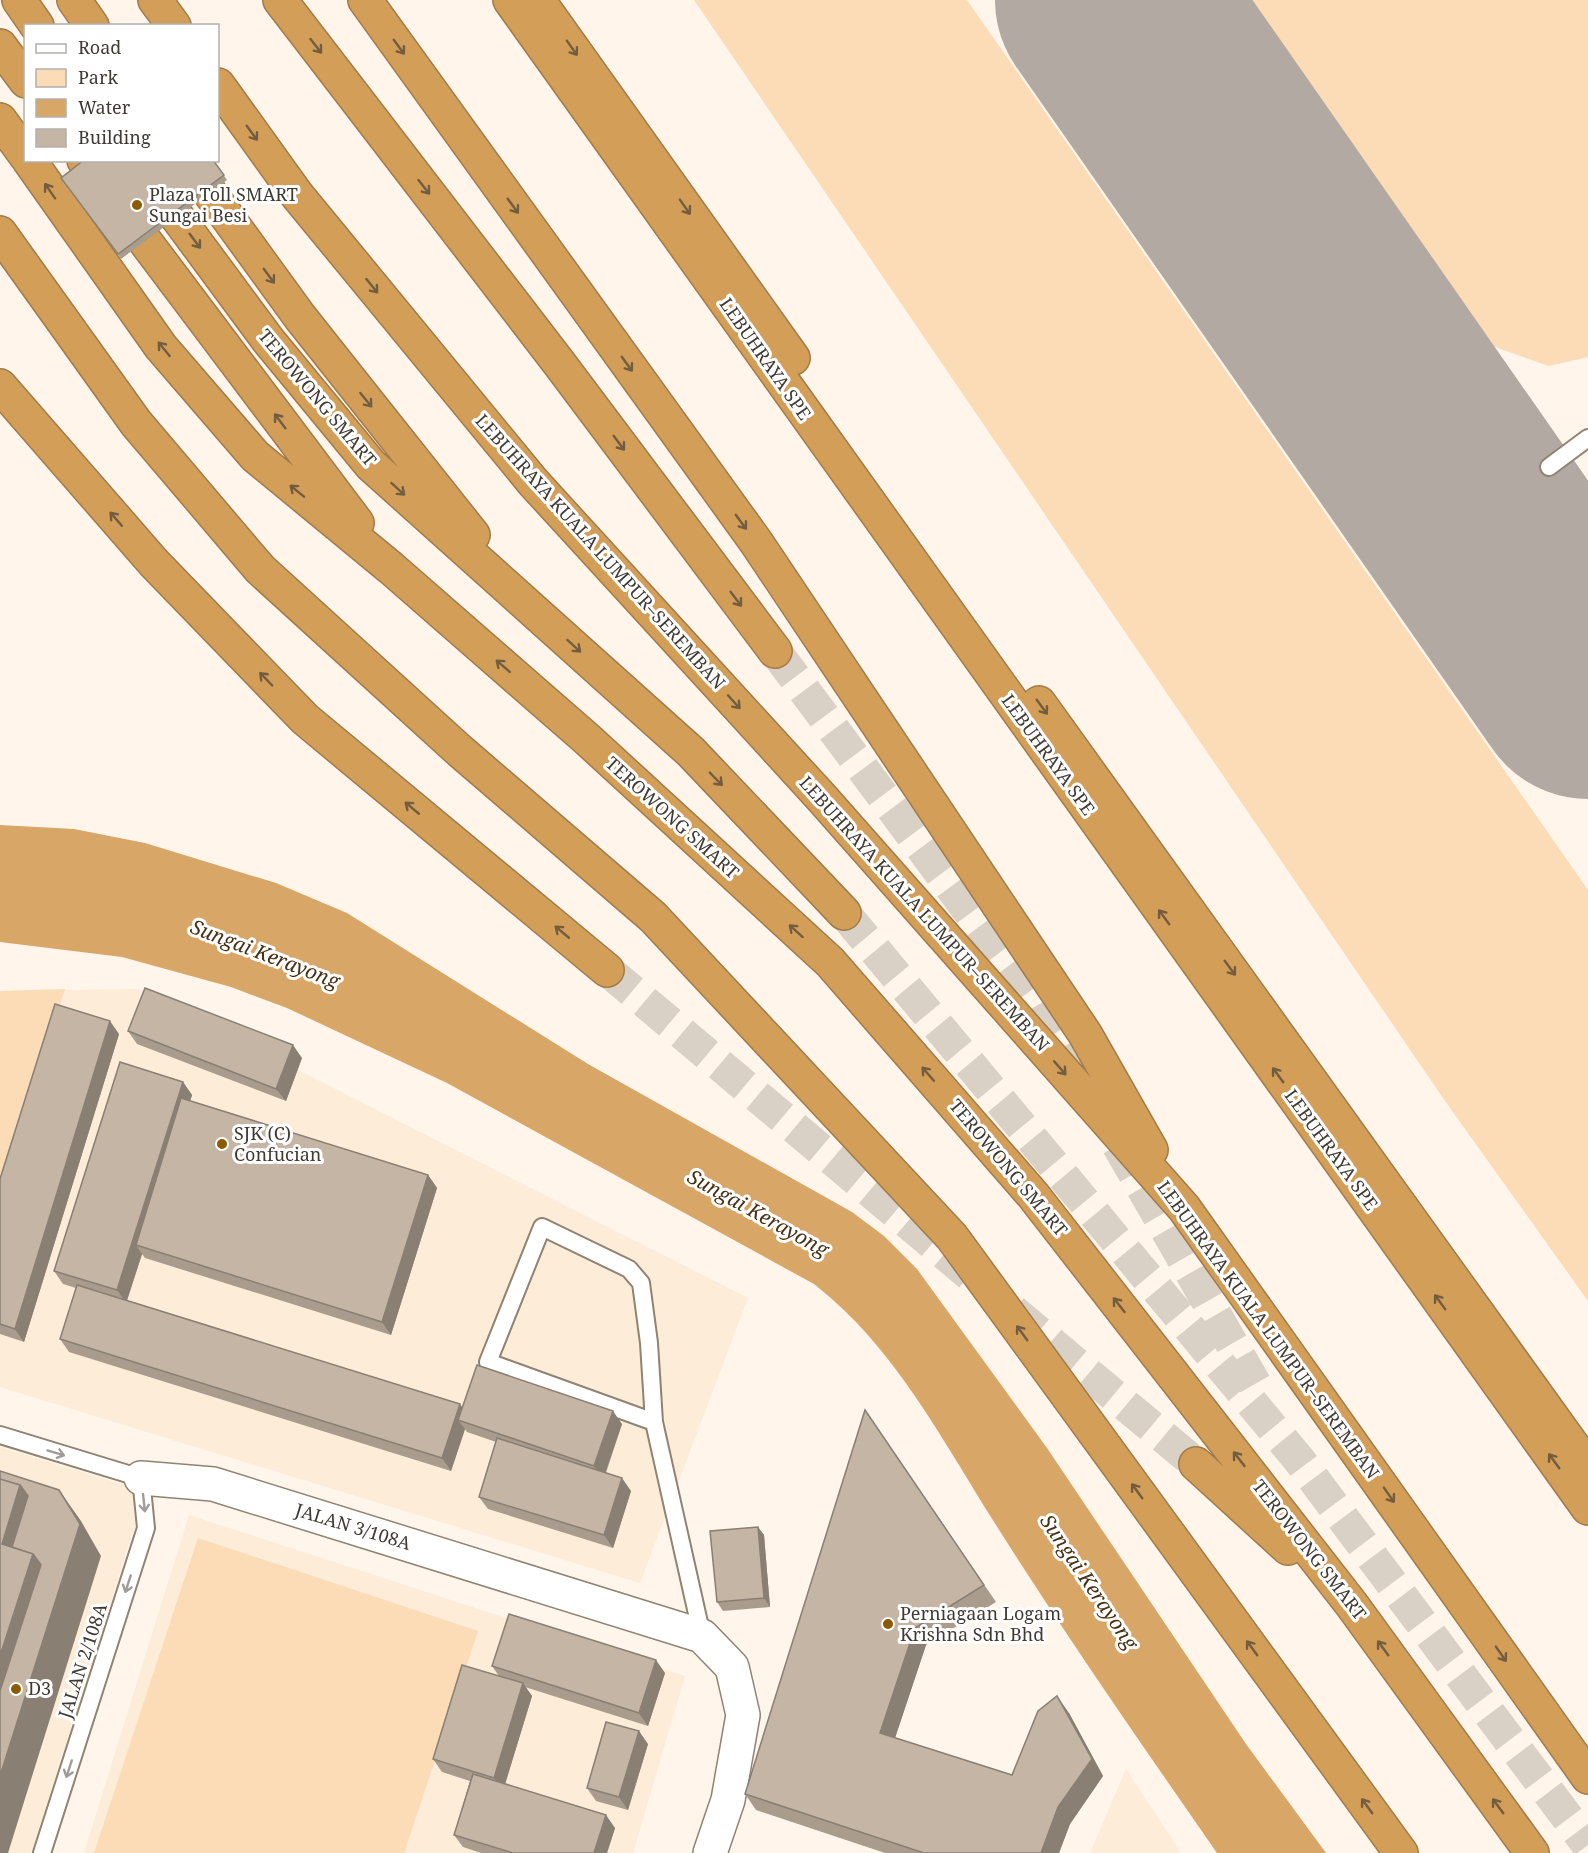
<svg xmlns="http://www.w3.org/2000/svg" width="1588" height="1853" font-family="'Noto Serif',serif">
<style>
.built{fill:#fcecd8}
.green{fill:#fbdcb6}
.water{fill:#d8a667}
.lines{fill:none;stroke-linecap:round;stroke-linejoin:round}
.runway{stroke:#b2aaa2;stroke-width:232}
.highway-tunnel{stroke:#d9d0c6;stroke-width:33;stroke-dasharray:33 16;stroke-linecap:butt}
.lane-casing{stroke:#908372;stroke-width:20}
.street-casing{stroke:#908372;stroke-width:36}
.highway-casing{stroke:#a07b4b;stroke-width:36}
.lane{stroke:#fff;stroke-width:16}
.street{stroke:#fff;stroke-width:33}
.highway{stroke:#d39e58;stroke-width:33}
.wall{fill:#a99c8d}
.shaded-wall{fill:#897f73}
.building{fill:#c4b5a4;stroke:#897f73;stroke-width:1.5}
.oneway{stroke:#735d40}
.oneway2{stroke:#a09c99}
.poi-dot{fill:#8b5a03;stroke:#fff;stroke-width:2}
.labels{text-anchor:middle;stroke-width:6;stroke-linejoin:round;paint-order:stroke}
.poi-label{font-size:18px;fill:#403a33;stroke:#fff;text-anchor:start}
.street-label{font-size:18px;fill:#403a33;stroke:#fff}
.water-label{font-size:20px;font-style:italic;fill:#473216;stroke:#fff}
</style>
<rect width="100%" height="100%" fill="#fff5eb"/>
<path class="built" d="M138 989 748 1298 640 1583 0 1387V991Z
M0 1447 131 1487 135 1525 31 1853H0Z
M189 1515 685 1676 633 1853H84Z
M1126 1769 1181 1853H1090Z"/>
<path class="green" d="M694 0H967L1588 890V1301L1445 1101Z
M1242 0H1588V357L1549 366 1481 342Z
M65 989 0 1187V991Z
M198 1538 478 1631 404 1853H94Z"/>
<path class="water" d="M0 825 74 829 145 843 276 883 347 913 588 1064 852 1212 884 1236 917 1269 1047 1448 1246 1744 1326 1853H1217C1142 1745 1066 1636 996 1525 942 1440 895 1347 814 1284L447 1083 287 1008 231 987 122 957 0 942Z"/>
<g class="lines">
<path class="runway" d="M1111 0 1588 683"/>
<path class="highway-tunnel" d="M775 651 1035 1000 1081 1079
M844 913 1300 1461 1588 1845
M607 970 976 1280
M1118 1145 1255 1384
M1013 1311 1196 1464"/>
<defs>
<path id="lane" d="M1549 467 1588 438
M654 1422 488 1362 542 1227 629 1269 641 1283 649 1343 654 1422 702 1636
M0 1435 141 1478 146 1528 42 1853"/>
<path id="street" d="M141 1478 213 1484 702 1636 732 1667 743 1715 728 1800 710 1853"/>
<path id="highway" d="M19 0 37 26
M74 0 92 26
M155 0 174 26
M280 0 559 363 775 651
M365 0 756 542 1085 1034 1151 1150
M510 0 1588 1508
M538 0 793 358
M0 46 26 81
M218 85 297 195 533 482 821 797 1184 1208 1588 1777
M0 120 26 156
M29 160 161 347 255 456 391 568 587 739 830 962 1033 1195 1352 1605 1532 1853
M84 160 357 523
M135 160 268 340 371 465 691 752 844 913
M186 160 300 317 473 535
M0 233 136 423 260 569 460 751 653 917 952 1237 1401 1853
M0 386 154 563 305 719 607 970
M1039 703 1588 1467
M1196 1464 1288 1548"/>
</defs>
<use href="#lane" class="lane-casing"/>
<use href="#street" class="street-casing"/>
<use href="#highway" class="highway-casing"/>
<use href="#lane" class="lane"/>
<use href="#street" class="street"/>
<use href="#highway" class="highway"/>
</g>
<path class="wall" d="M213 160 227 180 121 259 61 178Z
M128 1031 302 1058 286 1101 137 1044Z
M119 1034 24 1342 0 1334V1179Z
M183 1082 192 1095 190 1101 428 1175 437 1188 391 1335 145 1258 142 1254 127 1301 462 1408 622 1424 606 1473 631 1491 613 1548 488 1509 479 1497 496 1442 467 1432 465 1429 451 1471 69 1352 60 1339 76 1288 63 1284 54 1271Z
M865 1410 996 1602 926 1645 895 1738 1012 1775 1069 1713 1103 1776 1070 1824 1059 1853H885L756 1810 745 1794Z
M758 1527 764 1535 770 1607 723 1611 717 1602Z
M492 1666 665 1673 648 1726 525 1687 532 1696 505 1784 615 1828 607 1853H481L463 1847 454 1835 470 1781 442 1772 433 1759 499 1676Z
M648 1744 628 1810 596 1801 587 1788Z"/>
<path class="shaded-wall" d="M110 1021 119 1034 24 1342 15 1329Z
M293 1045 302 1058 286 1101 276 1089Z
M183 1082 192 1095 144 1248 136 1245 142 1254 126 1303 117 1290Z
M428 1175 437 1188 391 1335 382 1322Z
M460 1404 469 1417 458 1420 465 1429 451 1471 442 1458Z
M613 1411 622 1424 603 1479 594 1466Z
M622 1478 631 1491 613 1548 604 1535Z
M20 1485 59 1490 81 1521 101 1556 8 1853H0V1656L2 1544Z
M758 1527 764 1535 770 1607 764 1598Z
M915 1628 926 1645 891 1750 880 1733Z
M656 1660 665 1673 648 1726 639 1713Z
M523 1683 532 1696 503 1791 494 1778Z
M1057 1696 1069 1713 1103 1776 1070 1824 1059 1853H1041Z
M639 1731 648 1744 628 1810 619 1797Z
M606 1815 615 1828 607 1853H594Z"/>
<path class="building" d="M84 160H213L224 175 118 254 61 178Z
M145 988 293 1045 276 1089 128 1031Z
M55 1004 110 1021 15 1329 0 1324V1179Z
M120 1062 183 1082 117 1290 54 1271Z
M181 1098 428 1175 382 1322 136 1245Z
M77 1285 460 1404 442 1458 60 1339Z
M477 1365 613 1411 594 1466 458 1420Z
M865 1410 984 1585 915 1628 880 1733 1012 1775 1038 1711 1057 1696 1092 1759 1058 1807 1041 1853H924L745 1794Z
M497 1438 622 1478 604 1535 479 1497Z
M0 1471 59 1490 80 1524 0 1776V1691L41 1565 33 1554 12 1547 28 1496 20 1485 0 1479Z
M0 1479 20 1485 2 1544 33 1554 0 1656Z
M758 1527 764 1598 717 1602 710 1531Z
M509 1614 656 1660 639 1713 492 1666Z
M462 1665 523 1683 494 1778 433 1759Z
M606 1722 639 1731 619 1797 587 1788Z
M473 1774 606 1815 594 1853H513L454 1835Z"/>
<defs><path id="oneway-shaft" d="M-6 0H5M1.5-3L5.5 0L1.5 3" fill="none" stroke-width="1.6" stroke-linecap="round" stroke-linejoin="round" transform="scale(1.5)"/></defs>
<g class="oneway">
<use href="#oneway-shaft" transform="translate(316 46) rotate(52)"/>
<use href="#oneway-shaft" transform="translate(399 47) rotate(54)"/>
<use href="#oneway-shaft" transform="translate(572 48) rotate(55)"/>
<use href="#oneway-shaft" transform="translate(252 133) rotate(54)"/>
<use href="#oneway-shaft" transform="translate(424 187) rotate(52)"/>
<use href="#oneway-shaft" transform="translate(50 191) rotate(-125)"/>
<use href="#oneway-shaft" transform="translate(513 206) rotate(54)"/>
<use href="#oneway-shaft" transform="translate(685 207) rotate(55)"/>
<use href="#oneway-shaft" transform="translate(195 241) rotate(53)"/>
<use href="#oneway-shaft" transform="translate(269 276) rotate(54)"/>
<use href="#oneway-shaft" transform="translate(372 286) rotate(51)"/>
<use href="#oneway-shaft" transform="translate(164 349) rotate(-129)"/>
<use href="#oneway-shaft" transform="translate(627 364) rotate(54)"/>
<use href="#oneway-shaft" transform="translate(366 400) rotate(51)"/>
<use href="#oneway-shaft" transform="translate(280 421) rotate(-127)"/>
<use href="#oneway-shaft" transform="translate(619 443) rotate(53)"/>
<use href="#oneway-shaft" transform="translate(398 489) rotate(42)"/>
<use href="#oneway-shaft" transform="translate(297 491) rotate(-141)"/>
<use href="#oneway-shaft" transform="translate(116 519) rotate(-131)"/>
<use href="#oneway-shaft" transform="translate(741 522) rotate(54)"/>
<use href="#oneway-shaft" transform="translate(736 599) rotate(53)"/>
<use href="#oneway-shaft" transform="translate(574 646) rotate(42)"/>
<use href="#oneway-shaft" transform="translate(503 666) rotate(-139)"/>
<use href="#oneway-shaft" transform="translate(266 679) rotate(-134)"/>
<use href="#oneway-shaft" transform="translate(734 702) rotate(48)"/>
<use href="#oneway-shaft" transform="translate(1042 707) rotate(54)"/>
<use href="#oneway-shaft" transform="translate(716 779) rotate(46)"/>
<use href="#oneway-shaft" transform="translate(412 808) rotate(-140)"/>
<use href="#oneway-shaft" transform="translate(1164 917) rotate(-126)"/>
<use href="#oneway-shaft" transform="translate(796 931) rotate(-138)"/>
<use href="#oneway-shaft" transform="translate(562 932) rotate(-140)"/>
<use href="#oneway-shaft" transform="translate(1230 968) rotate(54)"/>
<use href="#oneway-shaft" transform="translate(1060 1068) rotate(49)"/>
<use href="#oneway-shaft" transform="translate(928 1074) rotate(-131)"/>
<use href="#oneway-shaft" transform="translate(1278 1075) rotate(-126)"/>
<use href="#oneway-shaft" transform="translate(1440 1302) rotate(-126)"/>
<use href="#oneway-shaft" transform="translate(1119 1305) rotate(-128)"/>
<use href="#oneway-shaft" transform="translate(1022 1333) rotate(-126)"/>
<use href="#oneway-shaft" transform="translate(1239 1459) rotate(-128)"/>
<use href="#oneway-shaft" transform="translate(1554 1461) rotate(-126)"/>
<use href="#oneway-shaft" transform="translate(1137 1491) rotate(-126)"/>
<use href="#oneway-shaft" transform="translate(1389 1495) rotate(55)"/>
<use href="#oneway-shaft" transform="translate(1252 1648) rotate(-126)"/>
<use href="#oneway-shaft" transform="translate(1383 1648) rotate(-126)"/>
<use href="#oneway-shaft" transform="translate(1501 1654) rotate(55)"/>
<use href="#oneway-shaft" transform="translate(1367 1806) rotate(-126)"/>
<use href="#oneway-shaft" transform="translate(1498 1806) rotate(-126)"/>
</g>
<g class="oneway2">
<use href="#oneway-shaft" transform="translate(56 1453) rotate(17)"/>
<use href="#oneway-shaft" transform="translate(144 1503) rotate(84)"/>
<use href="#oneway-shaft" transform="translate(128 1584) rotate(108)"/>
<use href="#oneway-shaft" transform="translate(69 1769) rotate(108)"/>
</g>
<g class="poi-dot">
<circle cx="137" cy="205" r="6"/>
<circle cx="222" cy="1144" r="6"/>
<circle cx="888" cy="1624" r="6"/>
<circle cx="16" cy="1689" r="6"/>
</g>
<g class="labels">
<g class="poi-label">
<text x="149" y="201">Plaza Toll SMART<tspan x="149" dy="21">Sungai Besi</tspan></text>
<text x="234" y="1140">SJK (C)<tspan x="234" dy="21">Confucian</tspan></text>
<text x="900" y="1620">Perniagaan Logam<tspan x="900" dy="21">Krishna Sdn Bhd</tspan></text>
<text x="28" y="1695">D3</text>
</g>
<g class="street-label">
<text transform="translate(765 359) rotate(55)" y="6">LEBUHRAYA SPE</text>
<text transform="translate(317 398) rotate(50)" y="6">TEROWONG SMART</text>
<text transform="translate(600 552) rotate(48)" y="6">LEBUHRAYA KUALA LUMPUR–SEREMBAN</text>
<text transform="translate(1048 755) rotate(54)" y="6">LEBUHRAYA SPE</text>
<text transform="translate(672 818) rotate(42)" y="6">TEROWONG SMART</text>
<text transform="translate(924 914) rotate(48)" y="6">LEBUHRAYA KUALA LUMPUR–SEREMBAN</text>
<text transform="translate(1331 1150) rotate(54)" y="6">LEBUHRAYA SPE</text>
<text transform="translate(1008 1168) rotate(50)" y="6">TEROWONG SMART</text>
<text transform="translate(1268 1330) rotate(54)" y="6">LEBUHRAYA KUALA LUMPUR–SEREMBAN</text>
<text transform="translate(353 1527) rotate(17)" y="6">JALAN 3/108A</text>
<text transform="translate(1309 1550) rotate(52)" y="6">TEROWONG SMART</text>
<text transform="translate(83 1661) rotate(-72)" y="6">JALAN 2/108A</text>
</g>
<g class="water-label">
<text transform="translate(265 954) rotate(21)" y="7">Sungai Kerayong</text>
<text transform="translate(758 1213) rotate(29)" y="7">Sungai Kerayong</text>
<text transform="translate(1089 1582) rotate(56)" y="7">Sungai Kerayong</text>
</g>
</g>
<rect x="24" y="24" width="195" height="138" fill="#ffffff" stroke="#b3b0ad" stroke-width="1.5"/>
<rect x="36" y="44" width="30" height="9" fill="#ffffff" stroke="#b3b0ad" stroke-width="1.5"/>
<text x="78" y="54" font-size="18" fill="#403a33">Road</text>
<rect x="36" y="69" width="30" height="18" fill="#fbdcb6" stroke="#b3b0ad" stroke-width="1.5"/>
<text x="78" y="84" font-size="18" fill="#403a33">Park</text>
<rect x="36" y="99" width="30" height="18" fill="#d8a667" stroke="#b3b0ad" stroke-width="1.5"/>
<text x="78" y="114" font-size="18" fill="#403a33">Water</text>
<rect x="36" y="129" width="30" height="18" fill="#c4b5a4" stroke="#b3b0ad" stroke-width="1.5"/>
<text x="78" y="144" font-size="18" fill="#403a33">Building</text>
</svg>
